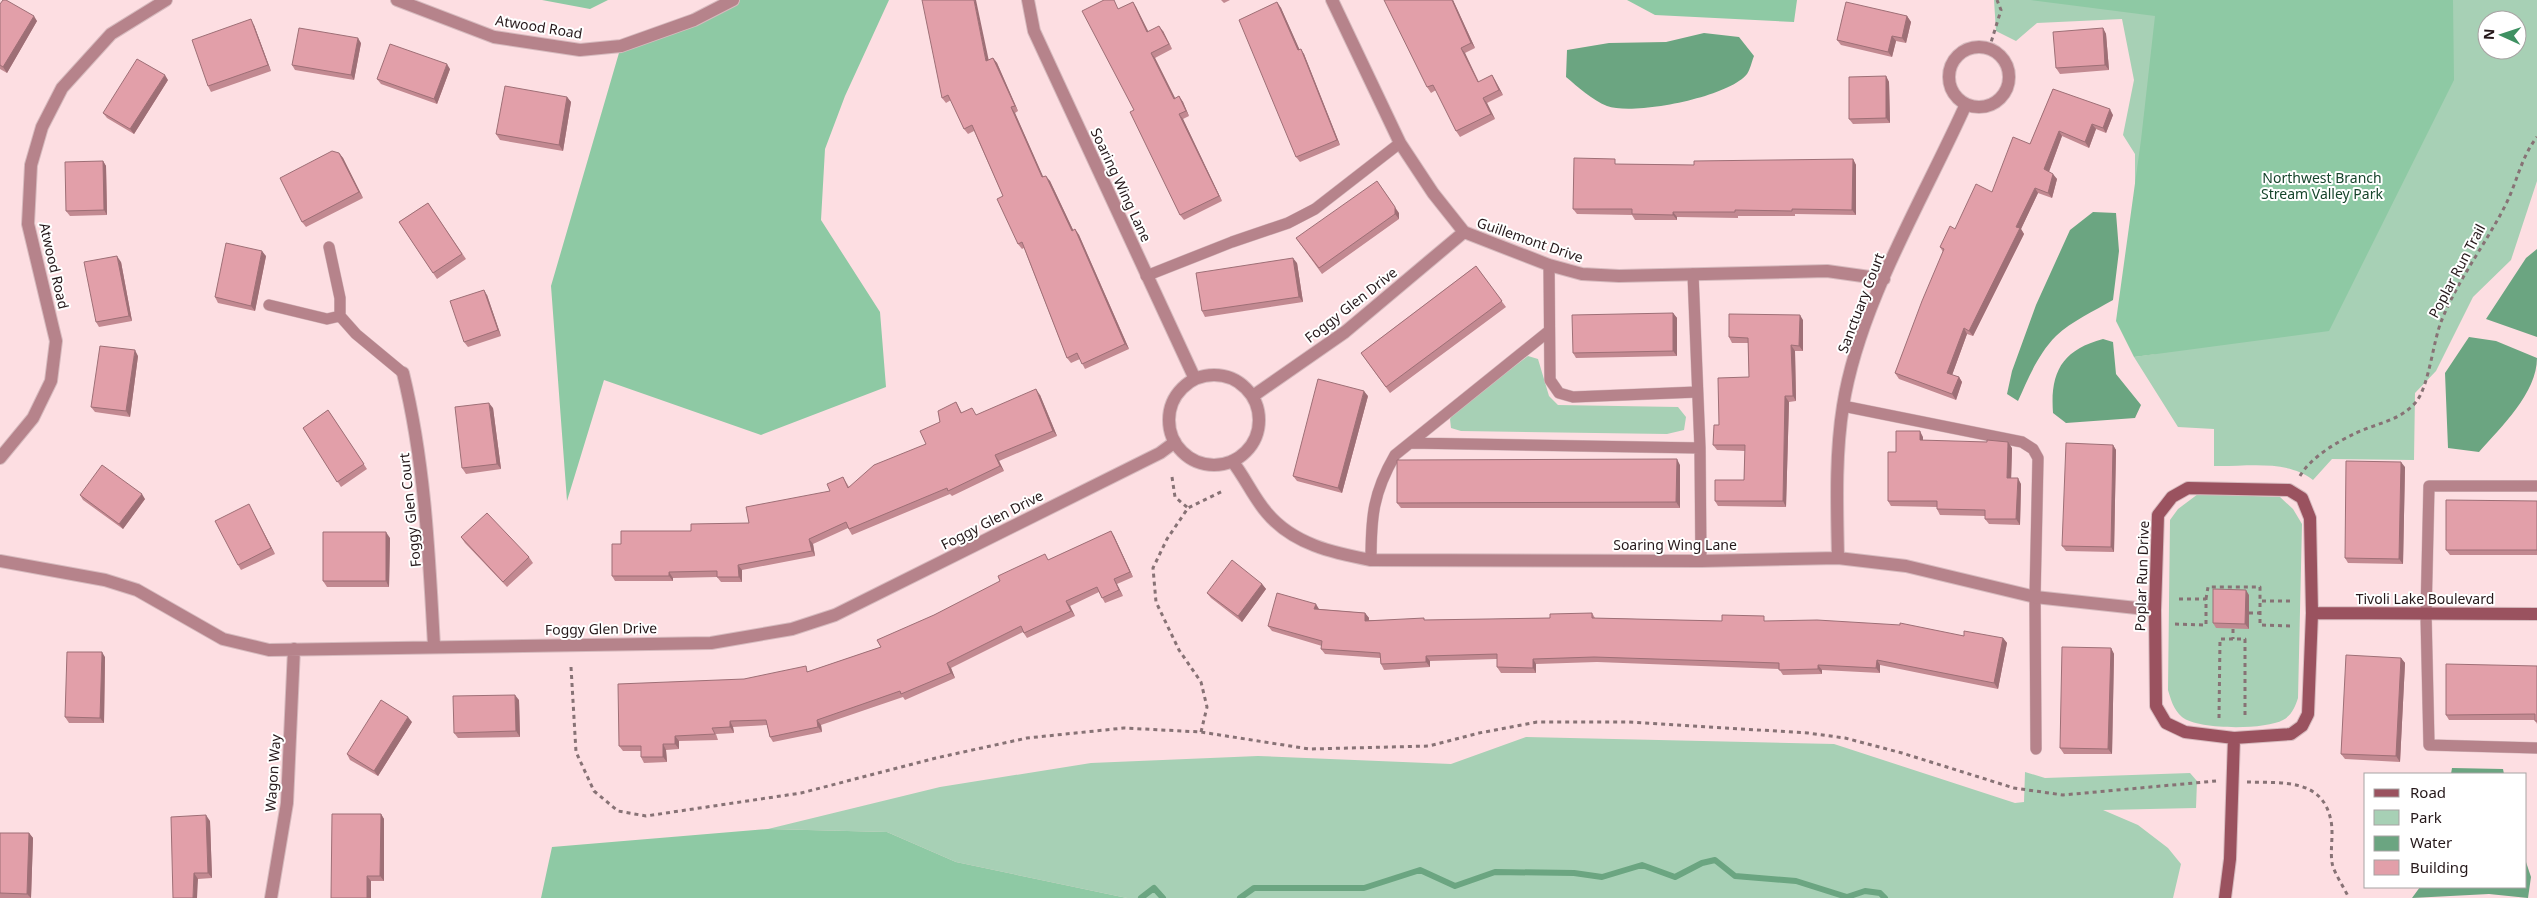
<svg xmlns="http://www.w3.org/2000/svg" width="2537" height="898" font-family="'Noto Sans',sans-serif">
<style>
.green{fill:#a7d0b5;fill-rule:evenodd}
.forest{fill:#8ec9a4}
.water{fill:#6ba581}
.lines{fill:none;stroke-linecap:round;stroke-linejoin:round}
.stream{stroke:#6ba581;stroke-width:6}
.lane-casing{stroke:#d6babe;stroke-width:12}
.street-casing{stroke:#d6babe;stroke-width:14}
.secondary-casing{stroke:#d6babe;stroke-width:14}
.path{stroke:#877275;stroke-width:3;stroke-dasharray:4 4;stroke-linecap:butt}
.lane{stroke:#b6838b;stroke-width:11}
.street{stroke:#b6838b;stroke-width:12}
.secondary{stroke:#9a525f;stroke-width:12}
.wall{fill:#c28991}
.shaded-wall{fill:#9e6f76}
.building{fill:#e29fa9;stroke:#9e6f76}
.labels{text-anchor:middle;stroke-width:4;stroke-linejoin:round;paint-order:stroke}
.street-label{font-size:14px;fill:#25181a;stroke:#fff}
.park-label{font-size:14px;fill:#16442b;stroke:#fff}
</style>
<rect width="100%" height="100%" fill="#fddee2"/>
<path class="green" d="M1994 0H2537V181L2511 260 2473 297 2436 371 2415 393 2414 460 2332 459 2313 480C2287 459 2245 467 2214 466V429L2178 427 2134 357 2155 354 2135 318V154L2123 135 2134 80 2122 19 2037 23 2016 41 1996 31ZM2487 20H2517V50H2487Z
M1528 356 1538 359 1549 396 1558 405 1678 407 1686 417 1684 430 1667 434 1461 431 1451 428 1450 419 1455 411Z
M2198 494 2280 497 2293 509 2302 524 2298 698C2295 707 2292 715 2283 720 2265 730 2198 730 2182 717 2173 709 2171 700 2168 690L2170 520 2178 509Z
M1526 737 1834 744 2015 803 2024 802 2025 772 2045 778 2190 773 2197 781 2196 808 2103 810 2138 825 2168 848 2181 864 2173 898H1127L956 862 887 832 768 829 940 787 1091 763 1258 756 1451 764Z"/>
<path class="forest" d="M542 0H608L590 9Z
M733 0H889L845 96 825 149 821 220 880 312 886 387 761 435 604 380 567 501 551 286 621 46Z
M1627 0H1797L1794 22 1655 15Z
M2031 0H2453L2454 80 2329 331 2134 357 2116 321 2141 140 2155 16Z
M768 829 887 832 956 862 1127 898H541L552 847Z"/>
<path class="water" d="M1704 33 1739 37 1754 56C1752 61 1750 70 1747 74 1729 97 1634 116 1607 106 1592 100 1578 87 1566 77L1567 50 1609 43 1666 42Z
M2093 212 2116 213 2119 251 2113 300C2094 311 2072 321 2056 336 2038 354 2028 379 2018 401L2007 394 2012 371 2036 305 2070 230Z
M2537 249V337L2486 319 2526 258Z
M2469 337 2496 341 2537 358C2537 393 2501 427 2479 452L2448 448 2445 373Z
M2103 339 2113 342 2116 374 2141 405 2135 418 2066 423 2053 413C2050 372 2062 350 2103 339Z
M2452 768 2503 769 2504 774H2451Z
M2526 862 2531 877 2528 898 2489 894 2412 898 2420 887H2526Z"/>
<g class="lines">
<path class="stream" d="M1141 898 1154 888 1163 898
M1240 898 1254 888H1364L1420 870 1455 886 1495 872 1574 873 1602 877 1642 865 1675 877 1702 863 1715 860 1735 876 1796 881 1847 897 1865 891 1880 893 1885 898"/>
<defs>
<path id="lane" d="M329 247 340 298V316L356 334 403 373
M1549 265 1550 380 1559 393 1573 397 1697 392
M1693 274 1700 448 1701 561
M1146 276 1232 242 1288 223 1315 209 1400 143
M269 305 327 319 340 316
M1843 406 2022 442 2033 449 2038 458 2035 597 2036 749
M1410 443 1700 448
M2537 486H2429L2426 615 2429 745 2537 748
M1371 560C1371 517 1373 493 1395 455L1549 331"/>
<path id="street" d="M397 0 494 37 580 50 621 46 694 20 733 0
M1028 0 1034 31 1195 379
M1332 0 1400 143 1433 193 1464 232 1549 265 1582 274 1619 276 1827 271 1884 279
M1949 77a30 30 0 1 1 60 0a30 30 0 1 1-60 0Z
M403 373C425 463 429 553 434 646
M1169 420a45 45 0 1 1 90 0a45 45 0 1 1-90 0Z
M1253 396 1345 332 1464 232
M0 458 33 418 51 381 56 341 28 224 31 165 42 127 62 88 111 34 166 0
M1232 461C1245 477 1253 497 1267 513 1293 544 1333 553 1371 560L1701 561 1838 558 1906 566 2035 597 2155 610
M1838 558C1837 507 1835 456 1843 406 1859 304 1924 198 1966 104
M0 561 105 580 137 590 223 639 269 650 711 643 792 629 835 615 1160 453 1175 442
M271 898 287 803 294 649"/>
<path id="secondary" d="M2188 488 2289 490 2302 498 2310 518 2312 613 2308 714 2302 726 2291 734 2234 738 2185 732 2166 723 2156 706 2155 610 2158 515 2172 497Z
M2312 613 2537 614
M2225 898 2230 859 2234 738"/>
</defs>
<use href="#lane" class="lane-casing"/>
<use href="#street" class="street-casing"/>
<use href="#secondary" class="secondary-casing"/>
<path class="path" d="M1989 49 2001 10 1997 0
M2300 476C2311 457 2337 442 2356 433 2377 423 2400 421 2416 402 2429 386 2433 342 2441 322 2457 281 2485 245 2505 206 2517 183 2521 157 2537 137
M1172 477 1175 497 1188 508
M2206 599 2208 587H2260V601
M2249 613H2260
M2175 624 2206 625V599H2175
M2290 626 2260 625V601H2291
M2233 629V639
M571 667 576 752 594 791 618 811 646 816 801 793 936 758 1027 738 1124 728 1201 732 1309 749 1429 746 1479 733 1537 722H1628L1808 733 1845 738 1902 753 2014 788 2063 795 2216 781
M2219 718 2220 639H2245V719
M1201 732 1207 707 1201 682 1179 650 1156 602 1153 568 1167 539 1188 508 1223 491
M2247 782C2282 783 2323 778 2331 821 2334 836 2329 853 2333 867 2337 877 2344 888 2349 898"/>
<use href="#lane" class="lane"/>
<use href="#street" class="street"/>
<use href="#secondary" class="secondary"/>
</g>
<path class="wall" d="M1221 0H1230L1224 3Z
M1453 0 1475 48 1465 53 1479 82 1492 75 1495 80 1503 95 1487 103 1495 119 1460 137 1456 131 1436 90 1431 93 1427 87Z
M1133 2 1136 7 1148 31H1163L1172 49 1155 58 1175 98 1179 96 1183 102 1189 116 1183 119 1222 201 1184 220 1180 215 1134 110 1119 9Z
M1277 2 1281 8 1299 49 1304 54 1340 145 1300 162 1296 157Z
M0 4 37 21 7 73 0 69Z
M1907 16 1911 22 1906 43 1896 41 1892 57 1841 45 1837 40Z
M254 25 271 71 211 92 208 86Z
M2103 28 2106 34 2109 70 2060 74 2056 68Z
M361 43 354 80 295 70 292 65Z
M993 58 997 63 1018 111 1015 113 1043 177 1050 181 1073 230 1075 229 1079 235 1129 349 1085 369 1080 359 1071 363 1067 358 1024 248 1022 249 1018 244 1003 196 974 131 968 134 964 129 951 100 946 103 942 98 988 60Z
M450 69 437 104 381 84 377 79Z
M1886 76 1889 82 1890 123 1853 124 1849 119Z
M168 80 134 134 107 118 103 113Z
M2053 89 2113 115 2106 133 2096 129 2089 148 2062 136 2049 172 2057 179 2052 198 2038 193 2021 229 2024 234 1973 336 1967 334 1952 375 1959 377 1962 382 1956 400 1899 379 1895 373 1943 252 1940 247 1955 229 1992 192 2030 144Z
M567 97 571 102 563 151 500 140 496 134Z
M339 153 343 158 363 198 306 227 302 222Z
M1853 159 1856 165V215L1795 214V216H1738V218L1677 217V220H1635L1632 215 1577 214 1573 209 1619 164 1694 165Z
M103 161 106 166 107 215 70 216 66 211Z
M428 203 466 259 437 279 399 222Z
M1399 213V219L1322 274 1296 238Z
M266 256 255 311 218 303 215 297Z
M121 262 132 321 99 327 96 322Z
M1297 263 1303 302 1205 317 1202 311Z
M1476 266 1506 307 1390 393 1361 353Z
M487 295 501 336 468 347 464 342Z
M1673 313 1677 318V356L1576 358 1573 353Z
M1803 320V351H1795L1796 401 1789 402 1786 507 1718 506 1715 501 1744 480 1745 451 1717 450 1713 445 1719 425 1749 377 1748 343H1732L1729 337Z
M138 356 130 417 95 412 91 407Z
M1040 395 1057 436 999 461 1004 471 952 496 950 494 852 535 848 528 813 544 815 556 742 570V582H721L717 577 673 578V581H615L612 576 621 544 691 531 749 523 830 491 843 477 849 487 926 444 940 422 956 402 962 413 977 415Z
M1368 396 1342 493 1297 481 1293 476Z
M493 408 501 469 466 474 462 468Z
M328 410 367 469 341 487 303 428Z
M1923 437V440L2012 448 2011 478 2021 484 2020 525 1989 524 1985 519V516L1940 515 1937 509V507L1891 506 1888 501 1896 452Z
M2113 445 2116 450 2114 552 2066 551 2062 546Z
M1680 465V508H1401L1397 503Z
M2405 467 2403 564 2348 563 2345 558Z
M80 495 145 499 123 529 83 500Z
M2537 501V555H2450L2446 550Z
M252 510 275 554 241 570 238 565Z
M1111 531 1114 536 1133 577 1117 584 1123 596 1105 603 1099 592 1070 606 1075 616 1027 638 1023 632 951 668 955 678 905 700 903 697 821 725 822 732 773 742 770 737 767 725 733 727 734 733 716 734 718 740 679 741V749L666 750 667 762 644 763 641 757V751H623L619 746 744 679 810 671 881 647 934 615 1049 560Z
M461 537 529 557 533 563 507 587 465 543Z
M390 538 389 587H327L323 581Z
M1262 584 1266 589 1242 622 1211 598 1207 593Z
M2249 595V629L2216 628 2213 623Z
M1319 609 1365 613 1369 618V620H1426L1550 618 1592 613 1595 618 1722 621H1767L1964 636 2003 638 2007 643 1998 689 1880 665V673L1822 670V674L1783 675 1779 669 1597 662 1536 664V673H1501L1497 667V659L1430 661V667L1384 670 1381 664 1380 658 1325 654 1321 649 1322 646 1272 631 1268 626Z
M2111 648 2114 654 2112 754H2064L2060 748Z
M105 657 104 723H69L65 717Z
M2401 658 2405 663 2400 762 2345 759 2341 754Z
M2537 666V724L2535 720H2449L2446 715Z
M519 700 520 737 458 738 454 733Z
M412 722 378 776 350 760 347 754Z
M381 814 384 819V881H371V898H331Z
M210 821 212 878 198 879 173 898Z
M0 833H29L33 838 31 898H0Z"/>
<path class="shaded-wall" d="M974 0H976L990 66 986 61Z
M1452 0H1453L1475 48 1471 43Z
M1133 2 1136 7 1151 37 1147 32Z
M1277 2 1281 8 1302 55 1298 50Z
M34 16 37 21 7 73 3 67Z
M1907 16 1911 22 1906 43 1902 38Z
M251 19 254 25 271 71 268 65Z
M1159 26 1163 31 1172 49 1169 44Z
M2103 28 2106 34 2109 70 2105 65Z
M1892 36 1896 41 1892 57 1888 52Z
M358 38 361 43 354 80 351 75Z
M1461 48 1465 53 1481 88Z
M1301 49 1304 54 1340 145 1337 140Z
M1151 53 1155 58 1178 104 1174 99Z
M993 58 997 63 1018 111 1015 106Z
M447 64 450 69 437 104 434 99Z
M165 75 168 80 134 134 130 129Z
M1492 75 1495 80 1503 95 1499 90Z
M1886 76 1889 82 1890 123 1886 118Z
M1179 96 1183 102 1189 116 1186 111Z
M567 97 571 102 563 151 559 145Z
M1483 98 1487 103 1495 119 1491 114Z
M1011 107 1015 113 1046 183 1042 177Z
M2110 109 2113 115 2106 133 2103 128Z
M1179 114 1183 119 1222 201 1219 196Z
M2092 124 2096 129 2089 148 2085 142Z
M2059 131 2062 136 2048 174 2044 169Z
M339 153 343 158 363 198 359 192Z
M1853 159 1856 165V215L1852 210Z
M103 161 106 166 107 215 104 210Z
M2053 174 2057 179 2052 198 2048 193Z
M1046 176 1050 181 1076 236 1072 231Z
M1377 181 1399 213V219L1395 214Z
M2035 188 2038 193 2021 229 2024 234 1973 336 1969 331 2016 227Z
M1673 212 1677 217V220L1673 215Z
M1075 229 1079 235 1129 349 1125 344Z
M262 251 266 256 255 311 251 306Z
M117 256 121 262 132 321 129 316Z
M1293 258 1297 263 1303 302 1299 297Z
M484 290 487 295 501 336 498 330Z
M1673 313 1677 318V356L1673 351Z
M1800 315 1803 320V351L1799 346Z
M1964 328 1967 334 1951 378 1947 373Z
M1791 345 1795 351 1796 401 1793 396Z
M135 350 138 356 130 417 126 411Z
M1959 377 1962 382 1956 400 1952 394Z
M1036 389 1040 395 1057 436 1053 431Z
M1364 391 1368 396 1342 493 1338 488Z
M1785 396 1789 402 1786 507 1783 501Z
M489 403 493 408 501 469 497 464Z
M1920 431 1923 437V446L1920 440Z
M2008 442 2012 448 2011 484 2007 478Z
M2113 445 2116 450 2114 552 2111 547Z
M995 455 999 461 1004 471 1000 466Z
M1677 459 1680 465V508L1676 502Z
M2401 462 2405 467 2403 564 2399 559Z
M2018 478 2021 484 2020 525 2016 519Z
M142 494 145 499 123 529 119 524Z
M249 504 252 510 275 554 271 548Z
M1111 531 1114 536 1133 577 1130 572Z
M386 532 390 538 389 587 386 581Z
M809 539 813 544 815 556 812 551Z
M738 565 742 570V582L739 577Z
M669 572 673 578V581L669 576Z
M1114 579 1117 584 1123 596 1119 590Z
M1262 584 1266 589 1242 622 1238 616Z
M2246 590 2249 595V629L2245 624Z
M1066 601 1070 606 1075 616 1071 611Z
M1316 604 1319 609H1314Z
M1365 613 1369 618 1368 626 1365 621Z
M2003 638 2007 643 1998 689 1994 683Z
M2111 648 2114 654 2112 754 2108 749Z
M102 652 105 657 104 723 100 718Z
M1426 656 1430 661V667L1426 662Z
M2401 658 2405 663 2400 762 2396 756Z
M1533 659 1536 664V673L1533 668Z
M1877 660 1880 665V673L1876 668Z
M947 663 951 668 955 678 951 673Z
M1818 665 1822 670V674L1818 669Z
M515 695 519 700 520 737 516 731Z
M408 717 412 722 378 776 374 771Z
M817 720 821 725 822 732 818 727Z
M730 721 733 727 734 733 730 727Z
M675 736 679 741V749L675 744Z
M663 744 666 750 667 762 663 757Z
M381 814 384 819V881L380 876Z
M206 815 210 821 212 878 208 873Z
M29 833 33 838 31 898 27 894Z
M194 873 198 879 197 898H193Z
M367 876 371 881V898H367Z"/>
<path class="building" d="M3 0H6L34 16 3 67 0 65V4Z
M922 0H974L986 61 993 58 1015 106 1011 107 1042 177 1046 176 1072 231 1075 229 1125 344 1082 364 1077 353 1067 358 1022 242 1018 244 997 199 1003 196 972 125 964 129 948 95 942 98Z
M1104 0H1114L1118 9 1133 2 1147 32 1159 26 1169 44 1151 53 1174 99 1179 96 1186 111 1179 114 1219 196 1180 215 1130 112 1134 110 1082 11Z
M1384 0H1452L1471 43 1461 48 1478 82 1492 75 1499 90 1483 98 1491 114 1456 131 1433 85 1427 87Z
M1277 2 1298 50 1301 49 1337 140 1296 157 1239 20Z
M1846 2 1907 16 1902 38 1892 36 1888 52 1837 40Z
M251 19 268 65 208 86 192 40Z
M299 28 358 38 351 75 292 65Z
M2103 28 2105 65 2056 68 2053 32Z
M390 44 447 64 434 99 377 79Z
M137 59 165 75 130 129 103 113Z
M1886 76V118L1849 119V77Z
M505 86 567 97 559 145 496 134Z
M2053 89 2110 109 2103 128 2092 124 2085 142 2059 131 2044 169 2053 174 2048 193 2035 188 2016 227 2020 228 1969 331 1964 328 1947 373 1959 377 1952 394 1895 373 1922 301 1944 249 1940 247 1950 226 1955 229 1976 184 1992 192 2013 137 2030 144Z
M332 151 339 153 359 192 302 222 280 178Z
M1574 158 1615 159V164L1694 165V161L1853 159 1852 210 1792 209V211L1735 210V212H1673V215L1632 214V209H1573Z
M103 161 104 210 66 211 65 162Z
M1377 181 1395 207V214L1319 268 1296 238Z
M428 203 462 254 433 273 399 222Z
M226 243 262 251 251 306 215 297Z
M117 256 129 316 96 322 84 262Z
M1293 258 1299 297 1202 311 1196 273Z
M1476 266 1502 301 1386 387 1361 353Z
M484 290 498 330 464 342 450 301Z
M1673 313V351L1573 353 1572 315Z
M1729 314 1800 315 1799 346 1791 345 1793 396H1785L1783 501H1715V480H1744L1745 445H1713L1714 425H1719L1718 378 1749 377 1748 338 1729 337Z
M100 346 135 350 126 411 91 407Z
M1318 379 1364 391 1338 488 1293 476Z
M1036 389 1053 431 995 455 1000 466 948 491 947 488 849 529 846 522 809 539 812 551 738 565 739 577H717V571L669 572V576H612V544H621V531H691V524L749 523 746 507 830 491 827 484 843 477 848 488 874 465 926 444 920 431 940 422 938 411 956 402 961 413 972 408 976 415Z
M489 403 497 464 462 468 455 407Z
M328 410 364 464 337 482 303 428Z
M1896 431H1920V440L1987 442V440L2008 442 2007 478H2018L2016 519H1985V510L1937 509V501H1888V452H1896Z
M2066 443 2113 445 2111 547 2062 546Z
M1677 459 1676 502 1397 503V460Z
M2346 461 2401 462 2399 559 2345 558Z
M102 465 142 494 119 524 80 495Z
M2446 500 2537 501V550H2446Z
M249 504 271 548 238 565 215 521Z
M487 513 529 557 503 582 461 537Z
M1111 531 1130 572 1114 579 1119 590 1102 598 1097 587 1066 601 1071 611 1024 633 1021 626 947 663 951 673 901 694 900 691 817 720 818 727 770 737 766 720 730 721V727L712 728 715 734 675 736V744H663V757H641V746H619L618 684 744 679 806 666 807 672 881 647 877 640 934 615 1000 581 998 576 1045 554 1048 560Z
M323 532H386V581H323Z
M1232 560 1262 584 1238 616 1207 593Z
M2213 589 2246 590 2245 624 2213 623Z
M1277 593 1316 604 1314 609 1365 613V621L1424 618V620L1550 618V614L1592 613V618L1722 621V615L1764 616V621L1817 620 1900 625V623L1964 636V631L2003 638 1994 683 1877 660 1876 668 1818 665V669L1779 670V663L1594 657 1533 659V668L1497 667V654L1426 656V662L1381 664 1380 653 1321 649 1322 641 1268 626Z
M2062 647 2111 648 2108 749 2060 748Z
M67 652H102L100 718 65 717Z
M2346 655 2401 658 2396 756 2341 754Z
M2446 664 2537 666V721H2535V714L2446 715Z
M515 695 516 731 454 733 453 696Z
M381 700 408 717 374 771 347 754Z
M332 814H381L380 876H367V898H331Z
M206 815 208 873H194L193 898H173L171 817Z
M0 833H29L27 894 0 893Z"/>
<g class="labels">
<g class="street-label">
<text transform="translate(539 27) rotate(9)" y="5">Atwood Road</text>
<text transform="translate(1121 185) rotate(65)" y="5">Soaring Wing Lane</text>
<text transform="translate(1530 240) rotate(19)" y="5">Guillemont Drive</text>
<text transform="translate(54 266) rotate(77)" y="5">Atwood Road</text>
<text transform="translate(2457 271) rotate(-62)" y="5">Poplar Run Trail</text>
<text transform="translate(1861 303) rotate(-69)" y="5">Sanctuary Court</text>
<text transform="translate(1351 305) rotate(-38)" y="5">Foggy Glen Drive</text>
<text transform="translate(410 510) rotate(-96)" y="5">Foggy Glen Court</text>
<text transform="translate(992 520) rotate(-27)" y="5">Foggy Glen Drive</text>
<text x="1675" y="550">Soaring Wing Lane</text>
<text transform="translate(2142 576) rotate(-88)" y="5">Poplar Run Drive</text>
<text x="2425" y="604">Tivoli Lake Boulevard</text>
<text transform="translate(601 629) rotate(-1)" y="5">Foggy Glen Drive</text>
<text transform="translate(273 773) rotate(-86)" y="5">Wagon Way</text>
</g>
<g class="park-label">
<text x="2322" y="183">Northwest Branch<tspan x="2322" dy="16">Stream Valley Park</tspan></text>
</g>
</g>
<rect x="2364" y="773" width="162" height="115" fill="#ffffff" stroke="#a8a3a3"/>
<rect x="2374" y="789" width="25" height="8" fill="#9a525f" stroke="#a8a3a3"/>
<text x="2410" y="798" font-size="15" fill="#25181a">Road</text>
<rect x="2374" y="810" width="25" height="15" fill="#a7d0b5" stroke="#a8a3a3"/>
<text x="2410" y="823" font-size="15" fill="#25181a">Park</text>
<rect x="2374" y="836" width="25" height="15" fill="#6ba581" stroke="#a8a3a3"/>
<text x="2410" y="848" font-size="15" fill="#25181a">Water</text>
<rect x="2374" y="860" width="25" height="15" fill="#e29fa9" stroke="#a8a3a3"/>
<text x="2410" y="873" font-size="15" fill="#25181a">Building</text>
<g transform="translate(2502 35) rotate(273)"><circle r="24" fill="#ffffff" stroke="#a8a3a3"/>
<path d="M0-4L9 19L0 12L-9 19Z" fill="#3e9162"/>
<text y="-8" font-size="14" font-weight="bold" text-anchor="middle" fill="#25181a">N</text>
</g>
</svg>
